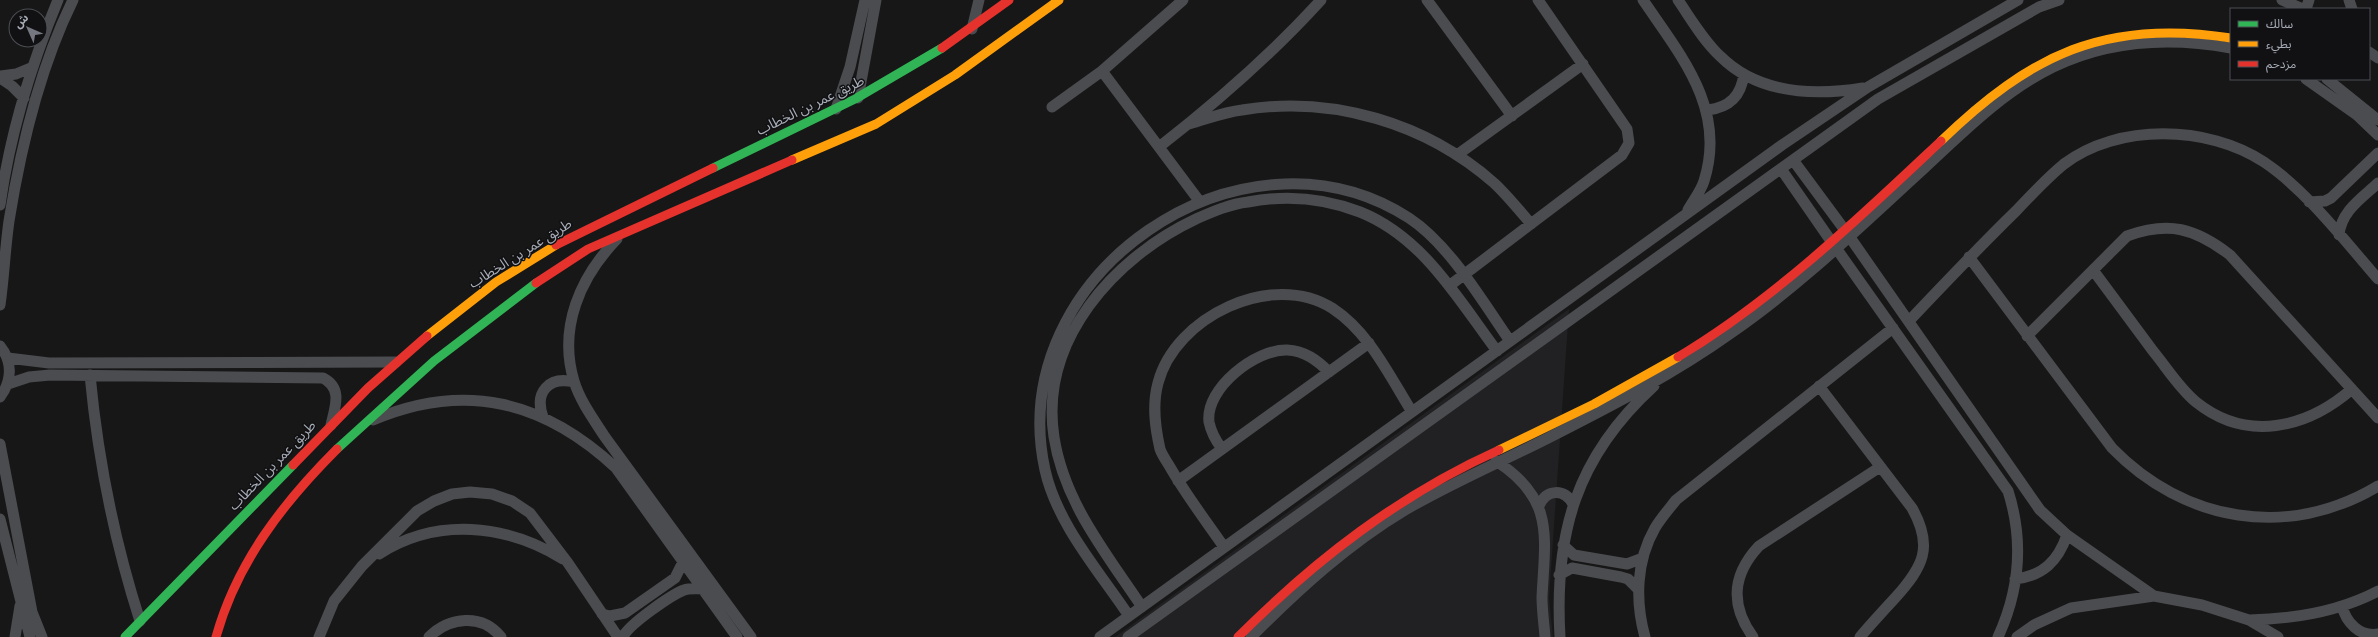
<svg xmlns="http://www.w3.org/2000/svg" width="2378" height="637" font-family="Cabin,'Noto Sans Arabic',sans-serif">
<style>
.built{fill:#212123}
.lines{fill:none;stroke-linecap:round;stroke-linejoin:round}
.street{stroke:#4b4c50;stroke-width:11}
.fast{stroke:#30b455;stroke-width:9}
.slow{stroke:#ff9f0a;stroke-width:9}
.jam{stroke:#e5322d;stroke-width:9}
.labels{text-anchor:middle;stroke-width:3;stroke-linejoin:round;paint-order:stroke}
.street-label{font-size:14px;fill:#a8adb8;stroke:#111113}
</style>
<rect width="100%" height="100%" fill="#171717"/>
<path class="built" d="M1569 309 1549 598 1553 637H1115Z"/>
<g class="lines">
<path class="street" d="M1427 0 1512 116
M1643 0C1681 56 1727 109 1704 181 1701 191 1693 201 1688 210
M1678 0C1691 19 1703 40 1720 56 1758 94 1814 96 1863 88
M2282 0 2303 9
M2349 0 2352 9
M2306 9 2309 0
M972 29 979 0
M2369 52 2378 58
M1102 71 1200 202
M0 76 16 74 33 67
M0 78 12 86 24 98
M2306 79 2357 115 2378 135
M2327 79 2378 120
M858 98 876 0
M1052 107 1102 71 1183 0
M836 109 850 67 865 0
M1708 110C1730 107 1741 96 1744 74
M1189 124C1207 119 1224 112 1242 110 1332 95 1426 123 1494 183 1507 195 1519 210 1531 224
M1159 147C1217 102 1271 55 1321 0
M1457 155 1583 64
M1793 160 1844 229
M1781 169 1831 241
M2309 202 2325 201 2331 198 2378 153
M0 205C10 134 31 65 58 0
M2339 235C2341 211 2362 198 2378 183
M1849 236 2040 510 2067 535 2154 596
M617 239C580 277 558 328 574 381 580 401 594 420 605 437L751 637
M1836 248 2008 491C2024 541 2020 589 1998 637
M1969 257 2112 448C2184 522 2288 540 2378 486
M2093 270C2113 297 2133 324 2153 351 2167 368 2179 388 2196 402 2247 443 2307 428 2352 389
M1449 286 1622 155 1629 143 1627 129 1538 0
M0 305C4 277 5 249 9 221 21 146 39 69 73 0
M1909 321C1944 284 1979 247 2016 211 2031 195 2047 178 2064 164 2118 123 2208 125 2264 162 2306 190 2345 241 2378 279
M2027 336 2127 236C2169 221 2195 228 2230 255L2378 418
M0 346C13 362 12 381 0 397
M8 358 49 363 396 362
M90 375C98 460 114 540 140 621
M8 384 29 377 50 375 323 378C343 388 335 407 331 425
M1819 386 1912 508C1934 547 1923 567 1895 598 1883 611 1871 624 1860 637
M543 417C534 392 549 376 574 382
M373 420C465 381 544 401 616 468L737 637
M0 444 32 612 42 637
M1222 449C1216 441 1211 432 1209 422 1205 388 1256 349 1287 350 1305 351 1317 360 1329 372
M1496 461C1555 499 1545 536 1542 597 1542 610 1544 624 1545 637
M1178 481 1369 343
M1539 506C1546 489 1564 488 1573 504
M0 519 30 637
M1563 545 1574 555 1627 564 1643 558
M1224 547C1206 521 1186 495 1170 467 1167 462 1162 455 1160 449 1155 427 1152 405 1158 383 1175 317 1272 270 1332 308 1369 332 1389 375 1412 412
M379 554C437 517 506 524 563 559
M1559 575 1572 568 1621 577 1628 579 1638 589
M2015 579C2043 576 2058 561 2067 535
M2342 606C2346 622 2359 637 2378 634
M1142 607C1106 553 1064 502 1054 437 1039 340 1115 257 1196 219 1212 212 1230 204 1248 202 1285 195 1324 198 1360 212 1423 237 1458 299 1497 351
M602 614 610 616 625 613 675 578 683 562
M1129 616C1099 571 1057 524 1045 470 1002 275 1242 110 1409 218 1450 245 1482 301 1510 341
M2249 620C2294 619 2338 612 2378 591
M15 637 20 606
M319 637 334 601 362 566 417 511 434 501 452 494 470 492 492 494 512 501 530 513 568 563 618 637
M429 637C449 617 482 613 501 637
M623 637C628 625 671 595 684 590 690 588 696 589 703 589
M1100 637 1782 145 1868 87 2018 0
M1128 637 1878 99 2039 7 2059 0
M1251 637C1298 590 1348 544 1405 510 1453 482 1503 461 1552 436 1613 405 1675 373 1731 333 1799 286 1859 228 1919 173 1961 134 2002 92 2053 67 2109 40 2171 37 2231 48
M1560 637C1554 534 1576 457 1654 386
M1645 637C1635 601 1636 561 1655 528 1661 518 1669 509 1676 500L1893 328
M1753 637C1730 605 1732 575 1759 546L1880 467
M2017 637 2034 625 2071 608 2154 596 2202 605 2249 620 2278 637"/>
<path class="fast" d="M713 168 855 99 942 48
M337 449 434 361 536 283
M125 637 293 465"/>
<path class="slow" d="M1941 141C2030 55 2105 18 2231 38
M792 160 876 124 955 75 1059 0
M427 336 496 282 556 245
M1499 450 1594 404 1678 357"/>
<path class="jam" d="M942 48 1009 0
M556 245 713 168
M536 283 588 249 792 160
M1678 357C1775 299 1859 218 1941 141
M293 465 368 388 427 336
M216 637C237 562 283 503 337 449
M1238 637C1315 560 1399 495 1499 450"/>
</g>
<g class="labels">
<g class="street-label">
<text transform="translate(810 105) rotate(-26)" y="5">طريق عمر بن الخطاب</text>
<text transform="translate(520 253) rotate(-32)" y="5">طريق عمر بن الخطاب</text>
<text transform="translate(272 465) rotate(-46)" y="5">طريق عمر بن الخطاب</text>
</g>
</g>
<rect x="2230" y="8" width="140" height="72" fill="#111113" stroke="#4d4f55"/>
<rect x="2238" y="21" width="20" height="6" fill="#30b455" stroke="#4d4f55"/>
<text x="2266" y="28" font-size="12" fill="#a8adb8">سالك</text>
<rect x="2238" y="41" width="20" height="6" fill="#ff9f0a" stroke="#4d4f55"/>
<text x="2266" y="48" font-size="12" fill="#a8adb8">بطيء</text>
<rect x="2238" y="61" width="20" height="6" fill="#e5322d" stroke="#4d4f55"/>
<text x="2266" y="68" font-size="12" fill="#a8adb8">مزدحم</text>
<g transform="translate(28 28) rotate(315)"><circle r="19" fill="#111113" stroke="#4d4f55"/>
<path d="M0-3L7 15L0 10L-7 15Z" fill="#757880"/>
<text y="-6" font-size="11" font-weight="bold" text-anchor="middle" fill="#a8adb8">ش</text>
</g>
</svg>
